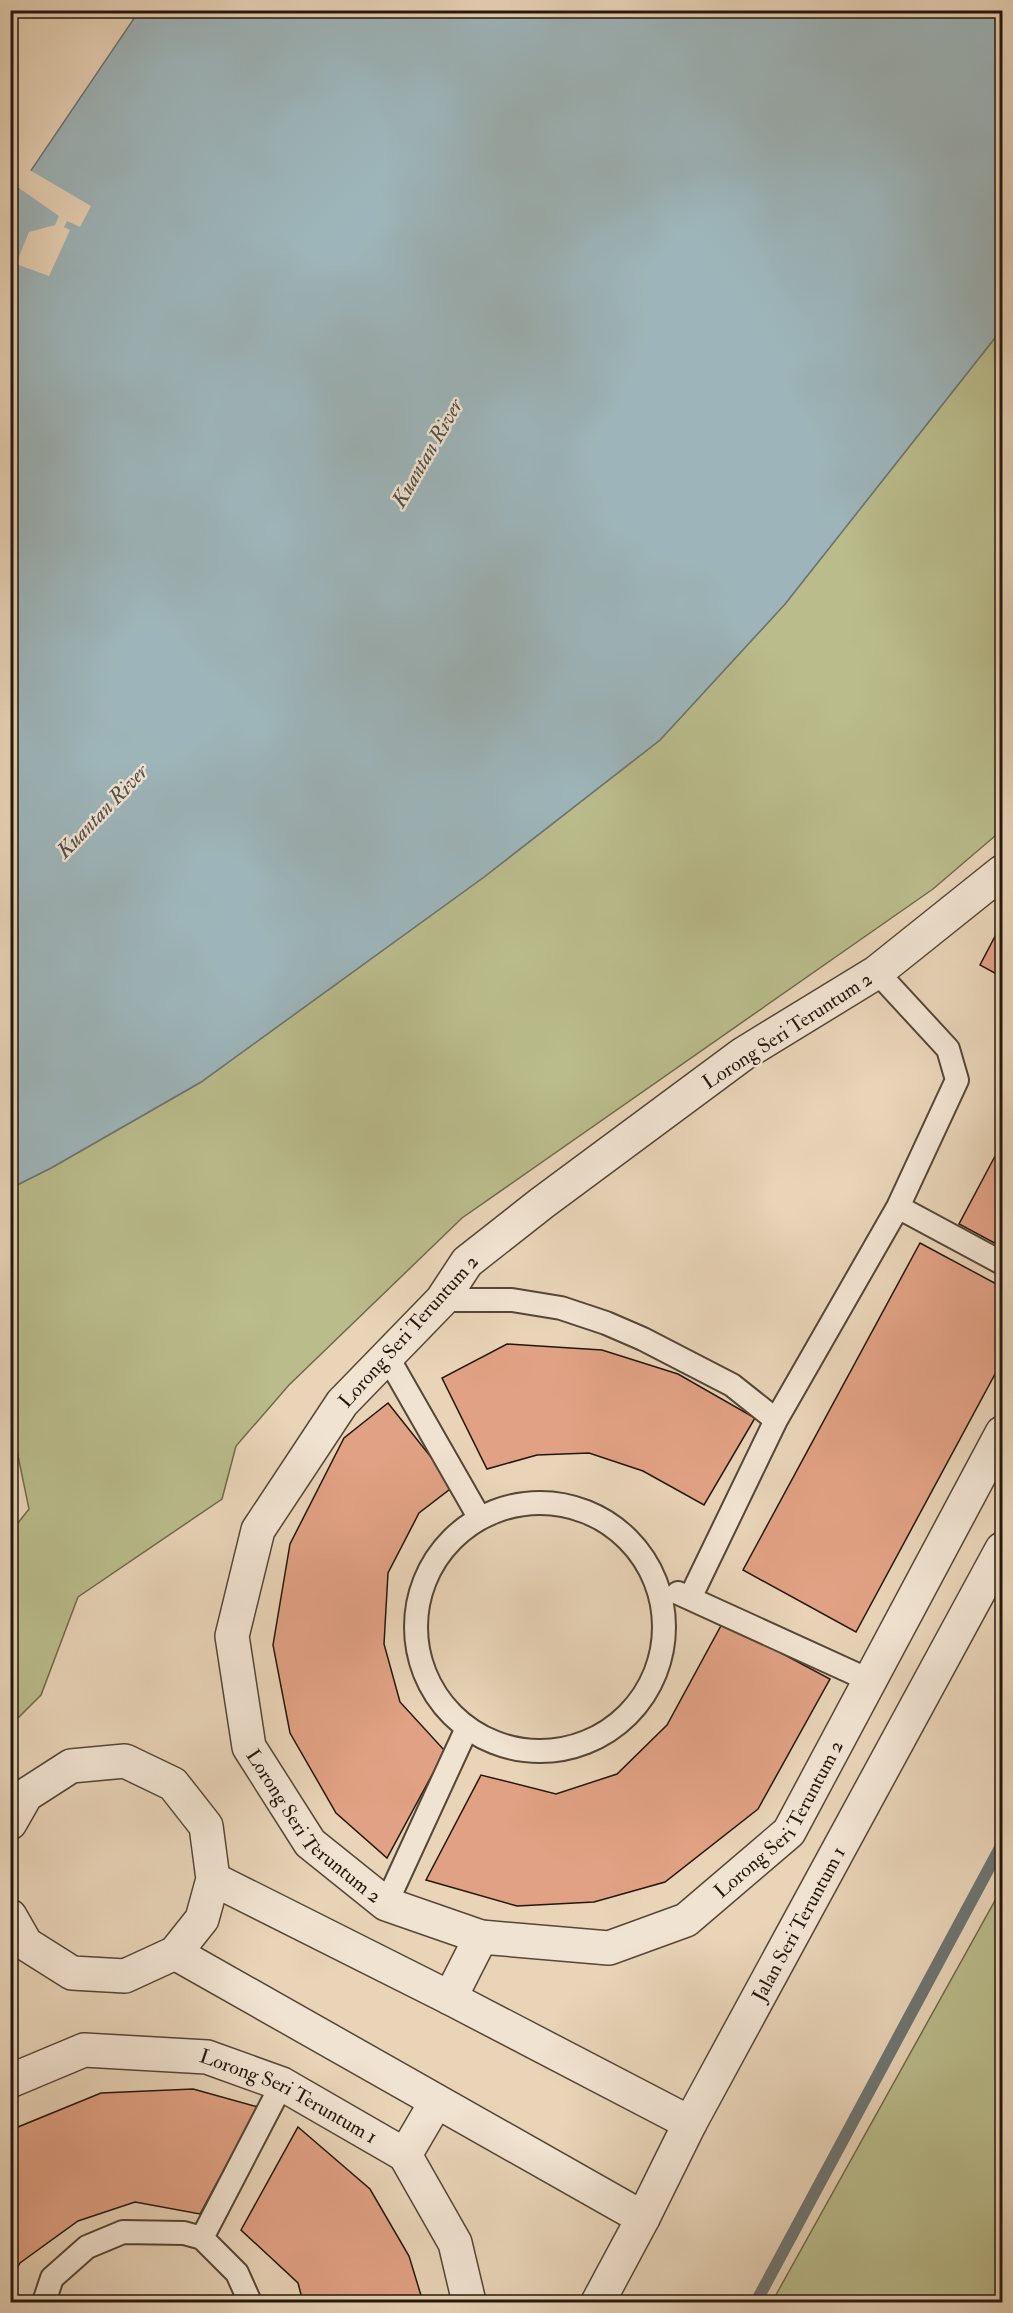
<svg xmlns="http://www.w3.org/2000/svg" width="1013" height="2313" font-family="'IM FELL Double Pica',serif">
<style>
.green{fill:#babc8c;stroke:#6f6a4c;stroke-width:1.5}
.water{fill:#9db5ba;stroke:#6d7674;stroke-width:1.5}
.pier{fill:#e9d4b8}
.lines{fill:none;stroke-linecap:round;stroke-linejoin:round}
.stream{stroke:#6d7674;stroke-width:12}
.building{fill:#e1a184;stroke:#24170c;stroke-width:1.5}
.lane-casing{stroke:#554637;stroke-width:26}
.street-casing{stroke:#554637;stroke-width:36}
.lane{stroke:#f1e3d1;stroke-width:22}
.street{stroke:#f1e3d1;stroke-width:33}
.labels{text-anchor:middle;stroke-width:5;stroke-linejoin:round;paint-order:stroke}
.street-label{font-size:20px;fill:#24170c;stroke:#f1e3d1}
.water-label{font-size:21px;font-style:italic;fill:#4e4e49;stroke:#f1e3d1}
</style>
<rect width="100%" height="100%" fill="#e9d4b8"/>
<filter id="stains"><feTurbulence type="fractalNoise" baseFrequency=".00333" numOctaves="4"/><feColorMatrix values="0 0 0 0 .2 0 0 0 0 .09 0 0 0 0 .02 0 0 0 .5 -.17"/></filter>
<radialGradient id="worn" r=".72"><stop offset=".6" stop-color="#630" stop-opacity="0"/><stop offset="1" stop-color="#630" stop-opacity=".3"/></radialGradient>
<path class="green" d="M1002 329V830L933 889 462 1218 289 1385 236 1446 222 1499 78 1597 41 1695 11 1725 10 1533 29 1509 16 1446 11 1439V1188L51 1168 201 1082 484 877 660 740 785 604Z
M1002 1888V2302H772Z"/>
<path class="water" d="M139 11H1002V329L785 604 660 740 484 877 201 1082 51 1168 11 1188V200Z"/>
<path class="pier" d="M28 169 91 206 80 227 67 221 64 227 70 230 49 276 16 264 29 232 55 225 59 216 16 186Z"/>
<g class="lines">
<path class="stream" d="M756 2302 1002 1844"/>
</g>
<path class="building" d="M1002 923V977L980 965Z
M1002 1143V1247L959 1224Z
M920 1243 1002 1287V1361L856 1632 743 1570Z
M507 1344 602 1350 678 1374 755 1418 704 1505 643 1471 589 1453 537 1455 487 1469 442 1378Z
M388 1403 454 1486 419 1513 388 1573 384 1644 400 1702 445 1751 387 1858 336 1813 290 1733 273 1645 290 1544 344 1438Z
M723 1622 830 1679 758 1809 665 1882 594 1902 517 1906 426 1880 481 1775 556 1794 617 1774 667 1725Z
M193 2089 258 2107 200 2214 135 2202 78 2221 20 2263 10 2281V2135L18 2127 101 2093Z
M298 2127 370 2189 409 2256 423 2302H303L298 2283 241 2230Z"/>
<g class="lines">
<defs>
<path id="lane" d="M898 1207 1002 1263
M442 1300H512L561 1308 606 1323 643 1339 732 1385 776 1420
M387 1356 479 1517
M416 1627a124 124 0 1 1 248 0a124 124 0 1 1-248 0Z
M678 1593 871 1681
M690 1598 776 1420 898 1207 957 1080 948 1049 877 972
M386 1904 467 1728
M202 2238 282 2084
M44 2302 52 2278 87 2247 123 2232 184 2233 202 2238 237 2273 250 2302"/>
<g id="street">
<path id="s1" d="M1002 872 877 972 743 1054 542 1203 467 1262 442 1300 342 1403 258 1530 232 1636 249 1747 310 1843 386 1904 481 1937 609 1948 686 1920 789 1832 1002 1433"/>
<path d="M10 1823 26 1795 71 1766 125 1761 173 1784 206 1826 213 1879 202 1919 175 1953 125 1976 72 1973 26 1944 10 1916"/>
<path d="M213 1879 450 1998 690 2123"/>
<path d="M175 1953 643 2218"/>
<path d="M450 1998 481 1937"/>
<path id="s2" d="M10 2081 84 2050 207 2057 282 2084 405 2155 455 2243 469 2302"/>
<path d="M405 2155 436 2102"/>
<path id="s3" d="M598 2302 643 2218 690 2123 1002 1549"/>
</g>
</defs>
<use href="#lane" class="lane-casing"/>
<use href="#street" class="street-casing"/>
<use href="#lane" class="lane"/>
<use href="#street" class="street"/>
</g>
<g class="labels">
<g class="street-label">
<text transform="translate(787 1030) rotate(-33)" y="7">Lorong Seri Teruntum 2</text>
<text transform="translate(408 1331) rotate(-48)" y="7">Lorong Seri Teruntum 2</text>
<text dy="7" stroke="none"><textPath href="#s1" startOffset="1887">Lorong Seri Teruntum 2</textPath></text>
<text dy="7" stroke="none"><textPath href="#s1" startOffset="1329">Lorong Seri Teruntum 2</textPath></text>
<text dy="7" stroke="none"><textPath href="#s3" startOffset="428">Jalan Seri Teruntum 1</textPath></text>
<text dy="7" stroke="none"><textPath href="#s2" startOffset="294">Lorong Seri Teruntum 1</textPath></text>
</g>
<g class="water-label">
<text transform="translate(427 453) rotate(-60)" y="7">Kuantan River</text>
<text transform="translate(102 811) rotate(-46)" y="7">Kuantan River</text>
</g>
</g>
<rect width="1013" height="2313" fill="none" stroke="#e9d4b8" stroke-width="36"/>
<rect x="12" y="12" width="989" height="2289" fill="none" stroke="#24170c" stroke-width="3"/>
<rect x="18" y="18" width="977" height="2277" fill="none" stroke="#24170c" stroke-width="1.5"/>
<rect width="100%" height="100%" filter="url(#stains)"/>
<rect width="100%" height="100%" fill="url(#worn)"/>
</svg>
